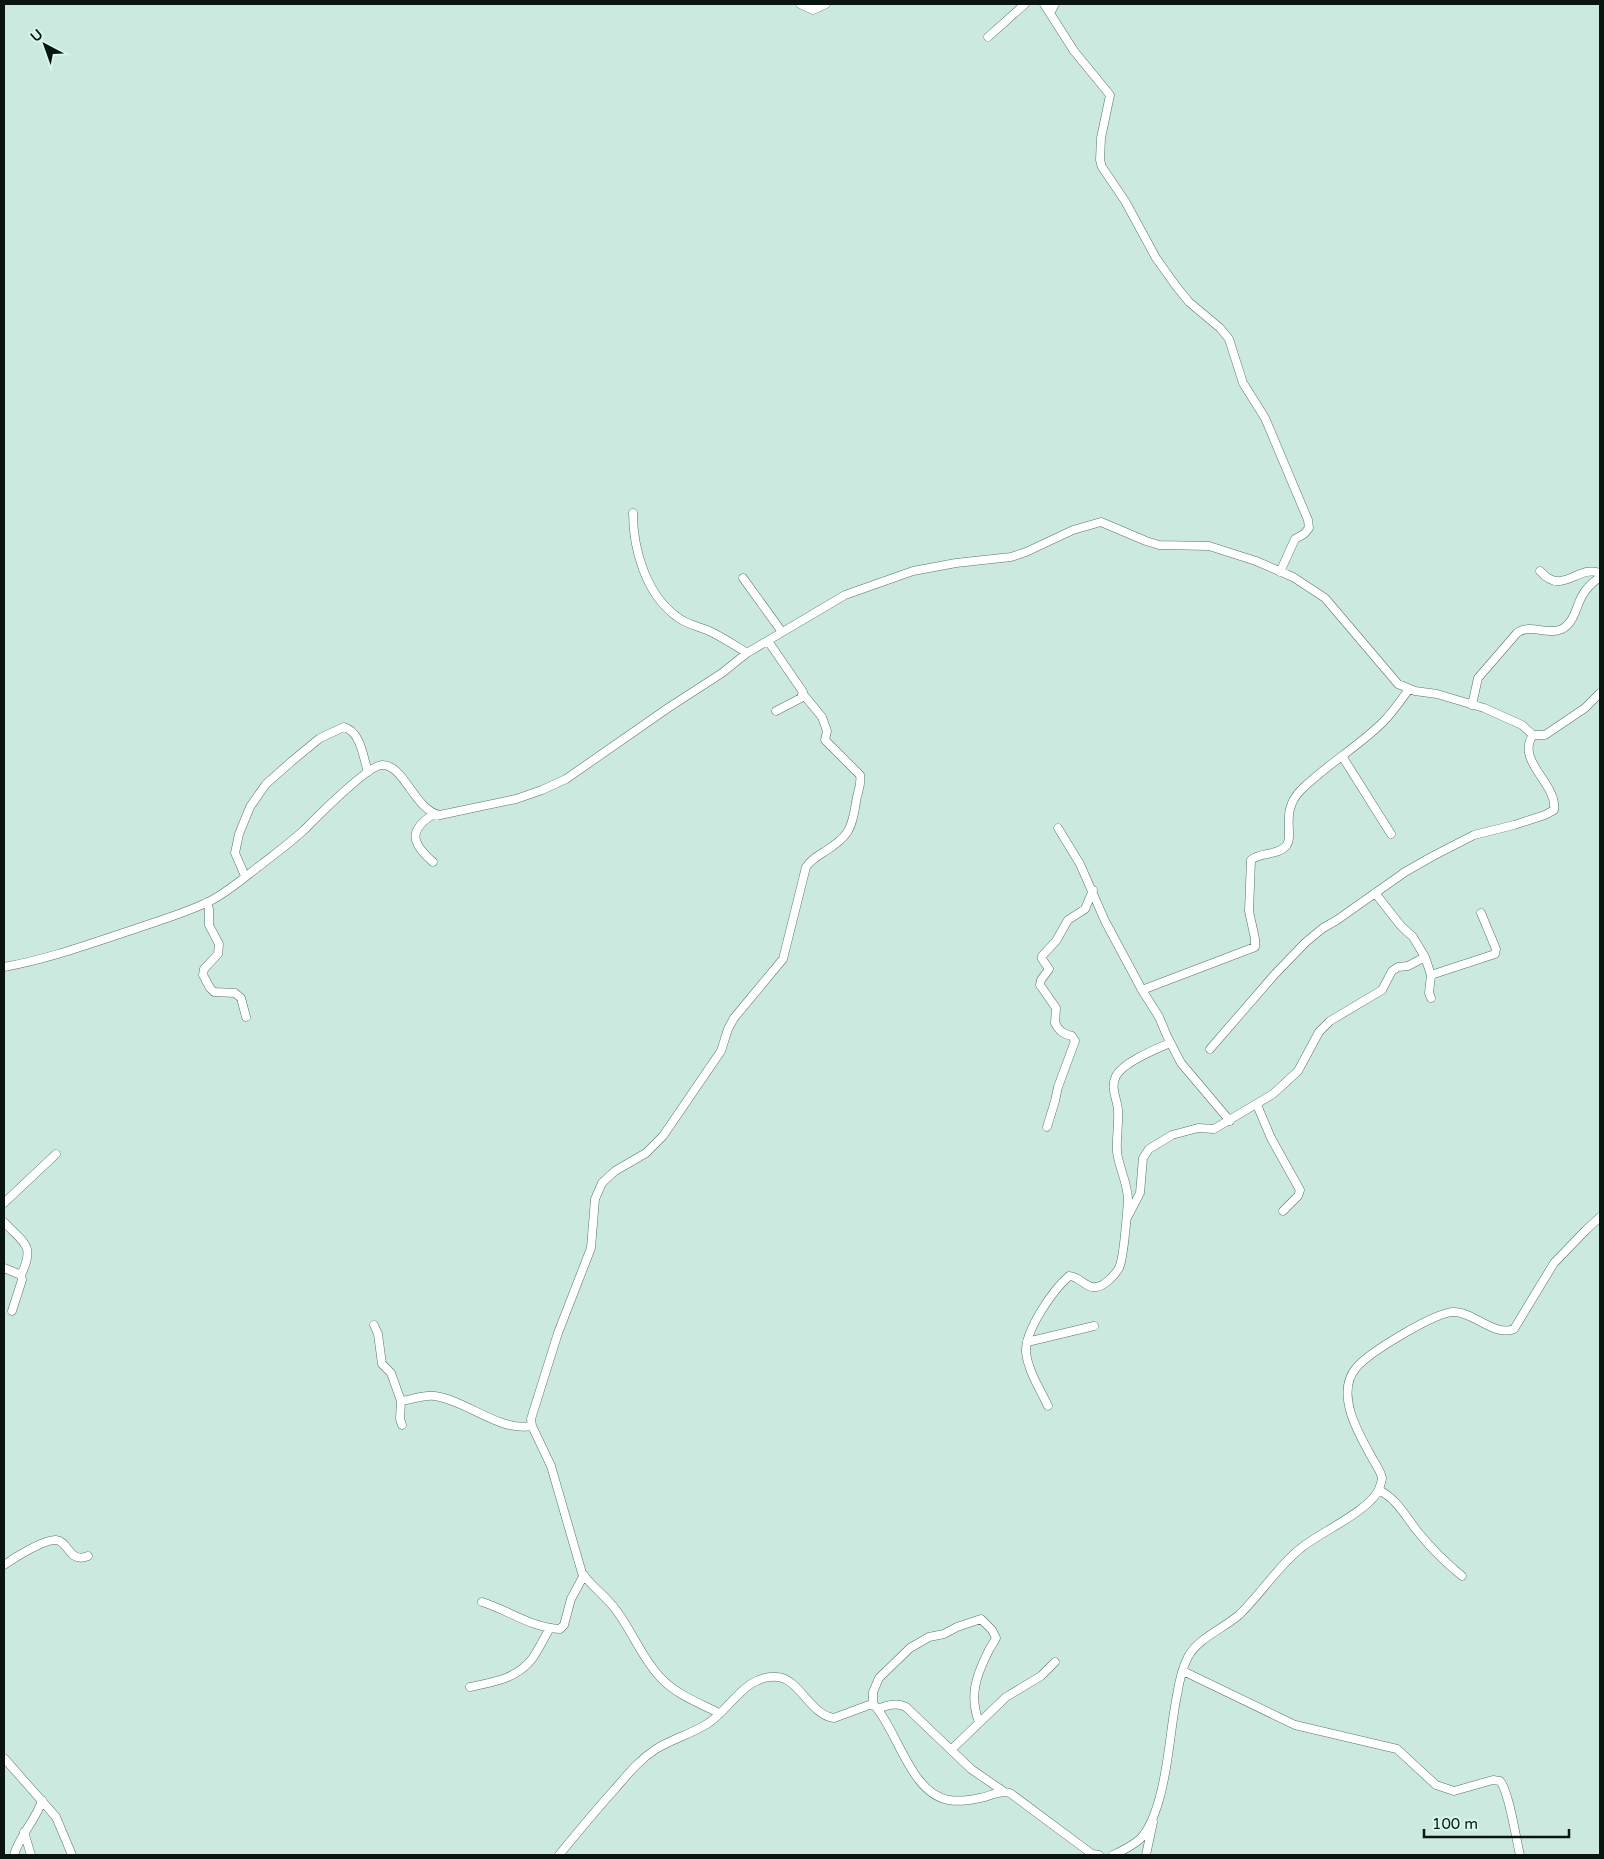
<svg xmlns="http://www.w3.org/2000/svg" width="1604" height="1859" font-family="'Varela Round',sans-serif">
<style>
.lines{fill:none;stroke-linecap:round;stroke-linejoin:round}
.street-casing{stroke:#58746a;stroke-width:9}
.street{stroke:#fff;stroke-width:8}
</style>
<rect width="100%" height="100%" fill="#cbe9de"/>
<g class="lines">
<defs>
<path id="street" d="M800 4 813 10 826 4
M1044 4 1074 51 1110 95 1101 138 1100 160 1102 167 1125 201 1156 258 1176 286 1189 302 1220 328 1229 339 1243 383 1265 418 1308 520 1309 528 1304 534 1295 539 1280 572
M1050 13 1055 4
M988 37 1025 4
M633 513C633 549 646 594 676 616 685 624 697 626 707 630 721 636 734 645 747 653
M1540 571C1563 597 1577 564 1600 573
M743 578 782 632
M768 641 803 692 801 698 776 711
M1472 705 1478 678 1517 633C1530 623 1548 636 1562 629 1574 623 1576 607 1582 596 1586 588 1593 582 1600 577
M1342 756 1391 834
M1058 828 1080 864 1105 921 1142 990 1159 1017 1167 1036 1181 1063 1230 1121
M433 862C411 843 408 830 434 814
M245 876 235 853 239 834 250 807 266 784 292 761 320 738 344 727C361 732 363 757 368 772
M1375 893 1401 926 1413 937 1425 957 1431 975 1429 993 1431 998
M207 902 209 909V925L219 944 218 954 204 969 203 975 210 988 214 992 235 993 241 998 246 1017
M4 967C49 959 92 943 135 929 160 920 186 913 210 901 228 892 246 876 262 864 276 853 291 842 304 830 316 818 368 765 382 765 404 764 415 811 440 815L516 799 542 790 566 779 668 708 722 673 747 653 845 595 913 571 956 563 1011 557 1026 552 1073 530 1101 522 1146 541 1159 545 1209 546 1256 561 1293 577 1325 598 1398 684 1415 691 1437 694 1484 708 1522 725 1533 735H1545L1585 708 1600 693
M1431 975 1495 954 1496 949 1481 913
M1142 990 1255 947V939L1249 911 1251 860C1260 852 1277 856 1286 846 1295 836 1279 812 1301 790 1326 765 1358 747 1383 722 1393 712 1401 700 1409 689
M1210 1049 1275 974 1306 942 1323 928 1337 920 1405 872 1433 856 1474 835 1514 825 1545 815 1554 810C1558 784 1515 761 1533 735
M1257 1105 1271 1138 1300 1190 1298 1196 1283 1211
M1047 1127 1055 1101 1058 1087 1075 1041 1072 1036C1063 1034 1059 1031 1055 1023L1056 1008 1040 985 1041 980 1049 969 1042 959V956L1056 941 1068 920 1085 909 1093 890
M4 1203 56 1154
M1127 1218 1140 1193 1143 1158 1149 1149 1172 1135 1198 1128 1214 1129 1273 1094 1298 1071 1319 1032 1330 1021 1382 990 1392 971 1398 967 1408 966 1425 957
M4 1222C23 1243 36 1244 21 1275L4 1268
M12 1311 22 1280 21 1275
M374 1325 378 1334 382 1364 391 1373 401 1401C412 1400 424 1394 435 1396 468 1401 499 1432 532 1426
M1027 1342 1094 1326
M401 1401 400 1419 402 1425
M1048 1406C1040 1389 1028 1371 1026 1352 1025 1330 1053 1290 1069 1276 1080 1276 1086 1289 1096 1287 1105 1286 1115 1275 1119 1268 1124 1258 1127 1213 1128 1200 1128 1184 1119 1168 1117 1152 1116 1138 1119 1124 1118 1110 1117 1098 1110 1088 1116 1076 1123 1062 1156 1049 1170 1043
M1379 1490C1398 1500 1405 1516 1418 1532 1431 1548 1446 1563 1462 1576
M4 1565C14 1558 44 1539 56 1540 69 1541 69 1564 88 1556
M482 1602C508 1610 532 1628 560 1629L564 1625 571 1599 584 1575
M1183 1671 1295 1725 1397 1749 1436 1785 1454 1791 1493 1780 1500 1781C1509 1791 1516 1839 1520 1855
M470 1687C494 1682 516 1679 532 1659 539 1649 544 1638 550 1628
M873 1705V1692L879 1678 910 1648 929 1637 944 1634 957 1627 981 1619 992 1630 996 1638C994 1643 990 1647 988 1652 976 1676 969 1696 979 1722
M878 1709C887 1705 897 1702 906 1707L971 1769 1003 1791
M719 1713C699 1703 675 1694 660 1677 642 1658 632 1631 616 1610 606 1596 592 1587 582 1573L551 1466 532 1426 531 1419 558 1333 591 1248 595 1199 602 1183 615 1171 646 1153 663 1136 721 1051 728 1029 734 1018 783 959 806 867C811 860 817 856 824 852 848 837 852 830 856 802 857 793 862 785 860 775L825 740 827 731 822 717 803 694
M951 1750 1006 1697 1041 1676 1055 1662
M4 1758 56 1817 72 1855
M24 1832 31 1855
M14 1855C20 1834 37 1819 42 1800
M559 1855C577 1833 596 1810 615 1789 628 1774 639 1760 656 1749 672 1739 691 1734 707 1724 730 1710 745 1674 777 1677 799 1678 810 1715 834 1718L869 1705 875 1706C898 1732 911 1794 949 1800 958 1802 971 1800 980 1798 991 1796 999 1790 1010 1793L1092 1854 1099 1855
M1113 1855C1122 1851 1132 1846 1140 1839 1150 1829 1155 1814 1159 1800 1169 1766 1170 1730 1177 1695 1179 1683 1182 1668 1188 1657 1197 1639 1224 1628 1239 1615 1261 1594 1277 1567 1301 1548 1319 1533 1371 1510 1379 1489 1380 1486 1382 1481 1382 1478 1381 1471 1374 1462 1371 1456 1358 1433 1335 1393 1356 1368 1368 1353 1435 1312 1454 1312 1474 1312 1494 1337 1514 1329L1554 1263 1586 1230 1600 1217
M1146 1855 1153 1822"/>
</defs>
<use href="#street" class="street-casing"/>
<use href="#street" class="street"/>
</g>
<rect width="1604" height="1859" fill="none" stroke="#0a1512" stroke-width="10"/>
<g transform="translate(45 45) rotate(319)" stroke="#d8f7eb" stroke-width="4" paint-order="stroke">
<path d="M0-4L9 19L0 12L-9 19Z" fill="#0a1512"/>
<text y="-8" font-size="14" font-weight="bold" text-anchor="middle" fill="#0a1512">U</text>
</g>
<path d="M1424 1829v8h145v-8" fill="none" stroke="#0a1512" stroke-width="2.5"/>
<text x="1432" y="1829" font-size="15" fill="#0a1512" stroke="#d8f7eb" stroke-width="4" paint-order="stroke">100 m</text>
</svg>
